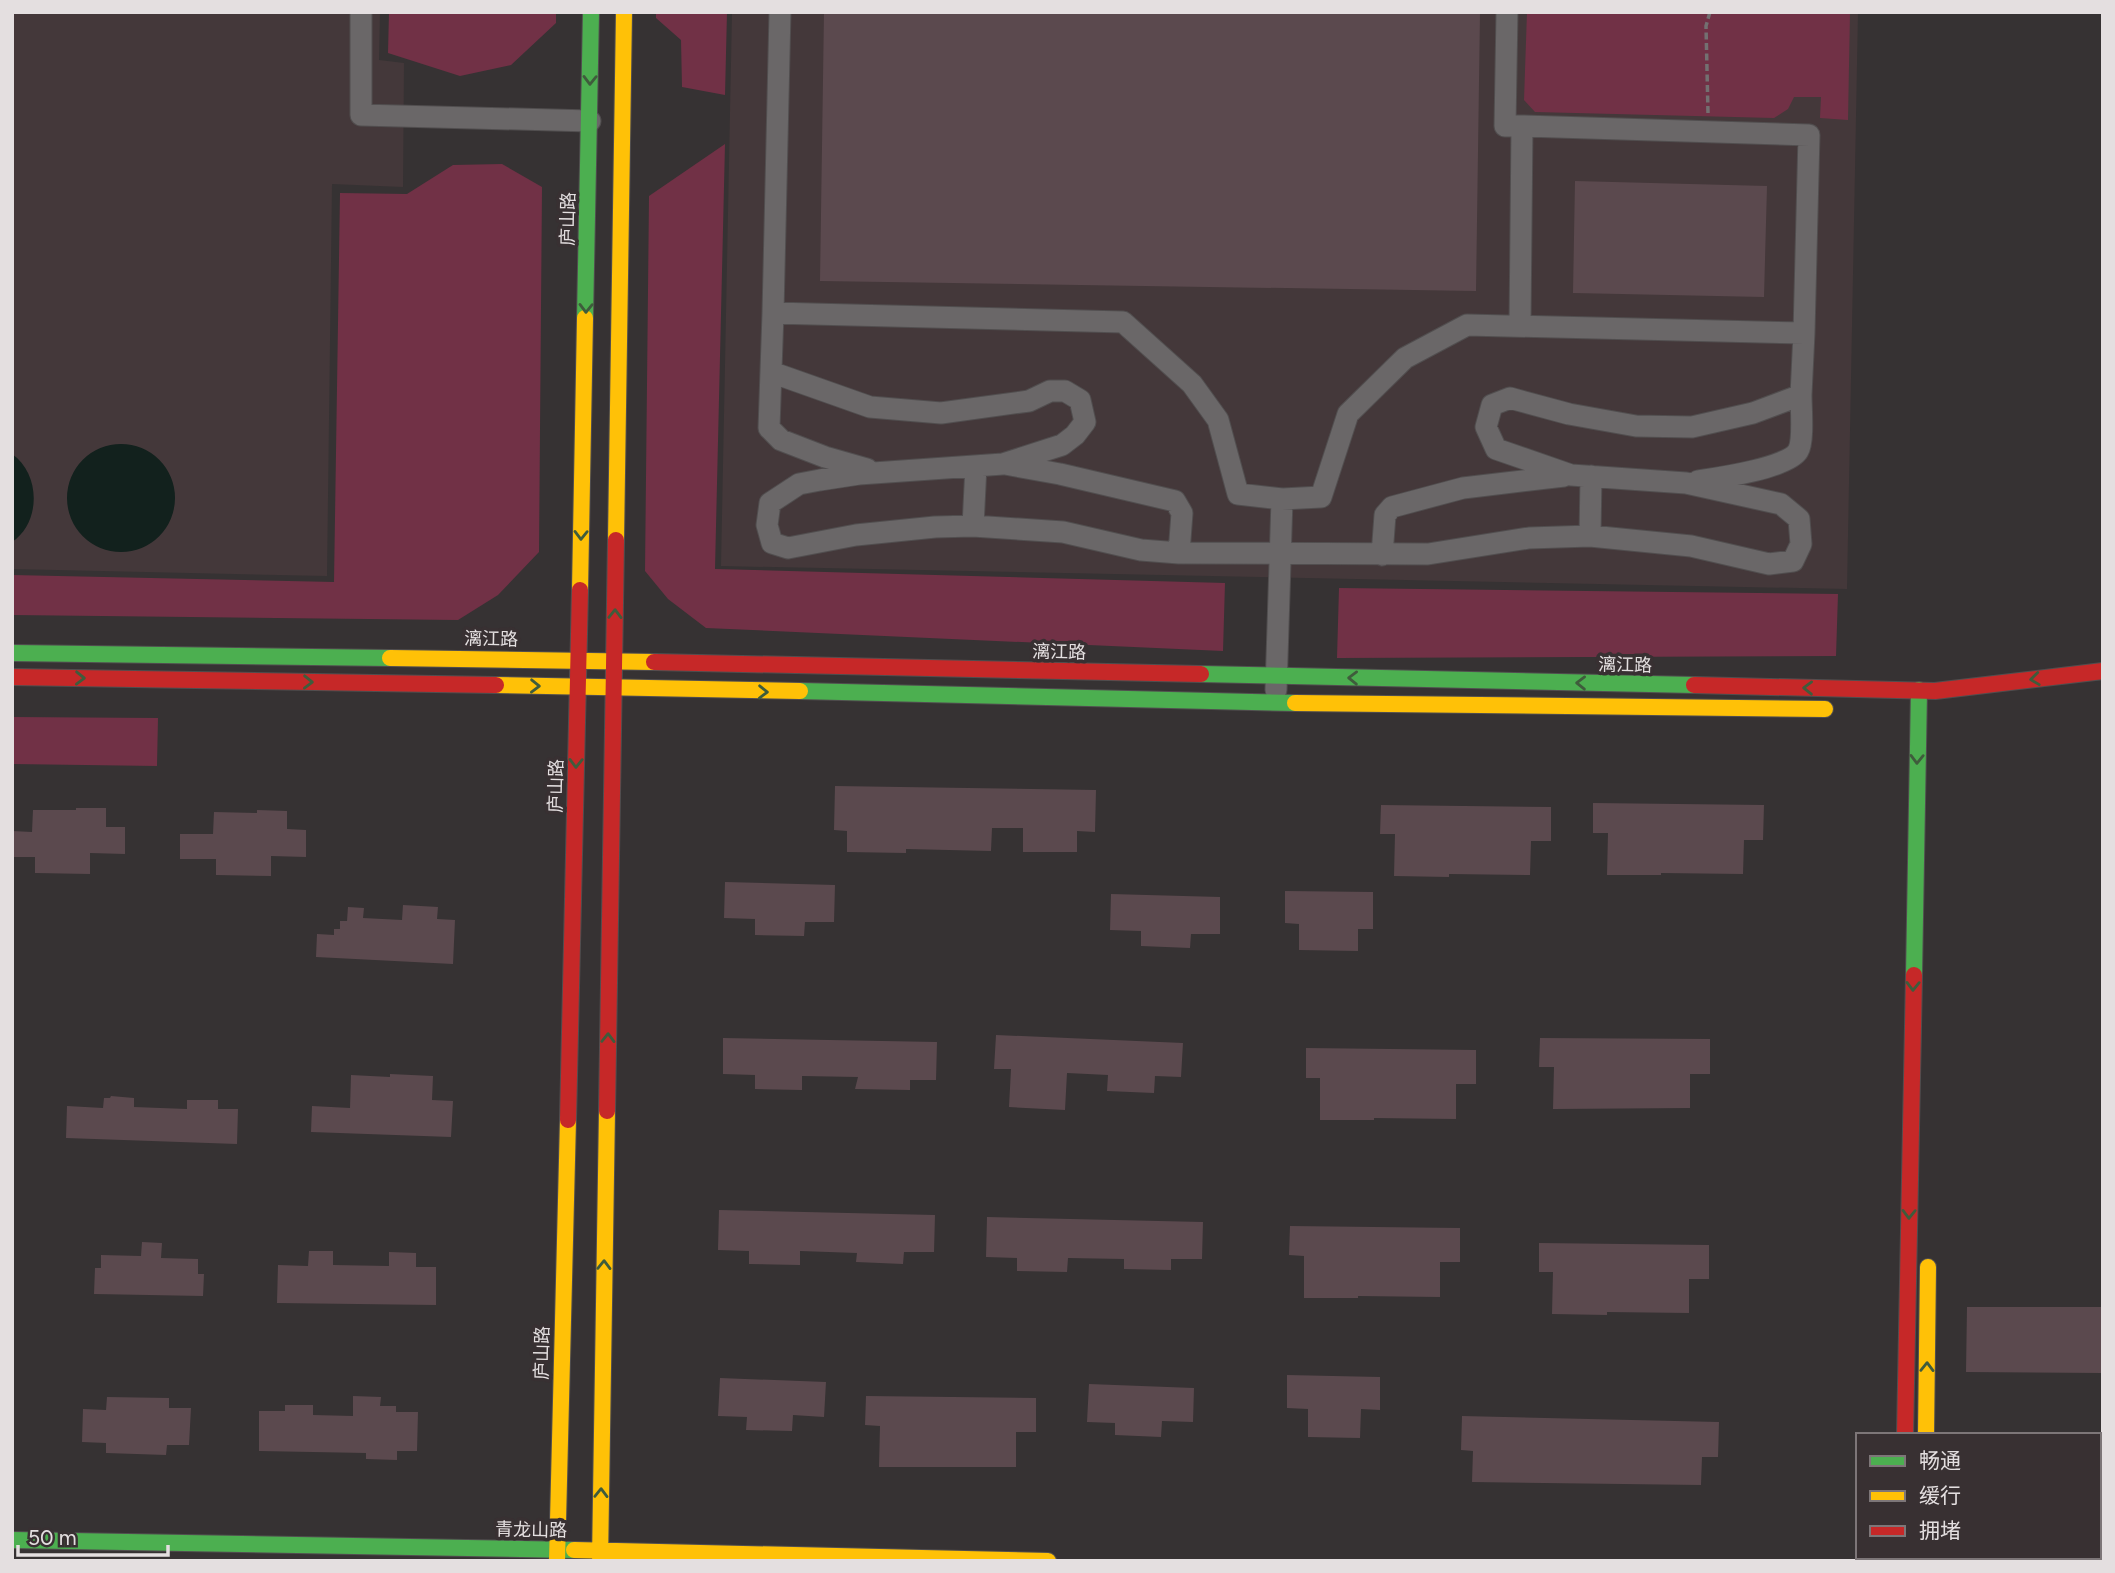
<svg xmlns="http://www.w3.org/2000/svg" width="2115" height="1573" font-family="Figtree,'Noto Sans SC',sans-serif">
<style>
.built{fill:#44383a}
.green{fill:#713146}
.water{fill:#12211d}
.building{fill:#5b494e}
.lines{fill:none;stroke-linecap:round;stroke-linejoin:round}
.street-casing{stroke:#514e4f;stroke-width:23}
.fast-casing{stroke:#514e4f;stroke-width:18}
.slow-casing{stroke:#514e4f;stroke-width:18}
.jam-casing{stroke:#514e4f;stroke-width:18}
.path{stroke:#737071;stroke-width:3.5;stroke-dasharray:7 3.5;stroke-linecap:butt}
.street{stroke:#6a6768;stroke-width:21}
.fast{stroke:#4caf50;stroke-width:16}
.slow{stroke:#ffc107;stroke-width:16}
.jam{stroke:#c62828;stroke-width:16}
.oneway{stroke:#3f5c3c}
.labels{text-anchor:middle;stroke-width:7;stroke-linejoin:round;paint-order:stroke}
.street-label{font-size:18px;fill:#e4dfe0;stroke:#383032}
</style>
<rect width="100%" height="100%" fill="#363233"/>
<path class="built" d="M12 12H380L379 60 404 63 403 187 332 184 327 576 12 569Z
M732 12H1858L1847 589 721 566Z"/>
<path class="green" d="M389 12H556V23L511 65 460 76 388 53Z
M656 12H727L725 95 682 87 681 40 656 18Z
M1527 12H1850L1848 120 1820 118 1821 97H1794L1788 109 1774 118 1535 112 1524 100Z
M725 144 715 569 1225 583 1223 651 706 628 668 599 645 571 649 196Z
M502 164 542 187 539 552 498 595 458 620 12 615V575L334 582 340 193 407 194 453 165Z
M1339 588 1838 594 1836 656 1337 658Z
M12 717 158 718 157 766 12 764Z"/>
<path class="water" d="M67 498a54 54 0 1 1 108 0a54 54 0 1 1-108 0Z
M12 454C41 474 41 523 12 542Z"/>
<path class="building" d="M824 12H1480L1476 291 820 281Z
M1575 181 1767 186 1764 297 1573 293Z
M835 786 1096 790 1095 832 1077 831V852H1023V828H992L991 851 906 849V853L847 852V831L834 830Z
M1593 803 1764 805 1763 840H1744L1743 874 1661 873V875H1607L1608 833H1593Z
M1381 805 1551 807V841H1531L1530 875 1449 874V877L1394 876 1395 834H1380Z
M76 808H106V827H125V854L90 853V874L35 873V857H12V831L32 832 33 810H76Z
M257 810 287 811V829L306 830V857L271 856V876L216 875V859H180V834H213L214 812 257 813Z
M725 882 835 885 834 922H805L804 936 755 935V919L724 918Z
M1285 891 1373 892V929H1358V951L1299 950V924L1285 923Z
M1111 894 1220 897V934H1191L1190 948 1141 946V931L1110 930Z
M403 905 438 907 437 919 455 920 453 964 316 957 317 934 334 935V929H340V921H347L348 907 364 908 363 918 402 920Z
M996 1035 1183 1043 1181 1077 1155 1076 1154 1093 1107 1091 1108 1075 1067 1073 1065 1110 1009 1107 1011 1069H994Z
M723 1038 937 1042 936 1080H910V1090L855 1089 858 1077 802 1076V1090L755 1089V1075L723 1074Z
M1540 1038 1710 1039V1074H1690V1108L1553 1109 1554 1067H1539Z
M1306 1048 1476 1050V1084H1456V1119L1374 1118V1120H1320V1078H1306Z
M390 1074 433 1076 432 1100 453 1101 451 1137 311 1132 312 1106 350 1108 351 1075 390 1077Z
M111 1096 134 1098V1107L187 1109V1100H218V1109H238L237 1144 66 1138 67 1106 103 1108 104 1098H110Z
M719 1210 935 1215 934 1252H904L903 1264 856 1262 857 1253 800 1251V1265L749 1264V1251L718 1250Z
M987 1217 1203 1222 1202 1259H1171V1270L1124 1269V1259L1068 1258 1067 1272 1017 1271V1258L986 1257Z
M1290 1226 1460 1228V1262H1440V1297L1358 1296V1298H1304V1256L1289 1255Z
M142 1242 162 1243 161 1258 198 1259V1274H204L203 1296 94 1294 95 1268H101V1255L141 1256Z
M1539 1243 1709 1245V1279H1689V1313L1607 1312V1315L1552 1314 1553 1272H1539Z
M309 1251H333V1265L389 1266V1252L416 1253V1267H436V1305L277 1303 278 1265 308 1266Z
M1967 1307H2103V1373L1966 1372Z
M1287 1375 1380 1377V1410L1361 1409 1360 1438 1308 1437V1409L1287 1408Z
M720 1378 826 1382 824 1417 793 1415 792 1431 746 1430 747 1417 718 1416Z
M1089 1384 1194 1388 1193 1422 1162 1421 1161 1437 1115 1435V1423L1087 1422Z
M353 1396 381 1397 380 1406H396V1412H418L417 1451H397V1460L366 1459V1453L259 1451V1411H285V1405H313V1415L353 1416Z
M866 1396 1036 1398V1432H1016V1467H879L880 1426 865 1425Z
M107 1397 169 1398V1408H191L189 1445H167L166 1455 106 1453V1443L82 1442 83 1409 106 1410Z
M1462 1416 1719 1422 1718 1457H1702L1701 1485 1472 1482 1473 1451 1461 1450Z"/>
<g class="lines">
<defs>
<path id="street" d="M361 12V115L590 121
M780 12 773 313 1123 322 1192 384 1218 420 1238 494 1282 499 1321 497 1348 414 1405 358 1467 325 1804 333 1809 135 1522 126 1520 326
M1507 12 1505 126H1522
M773 313 769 428 781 440 825 457 867 469
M771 372 870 407 941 413 1029 401 1050 391H1065L1080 400 1085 422 1075 435 1062 445 1003 464 859 474 820 480 799 484 770 503 767 525 772 543 788 548 856 535 935 527 973 526 1063 532 1141 550 1179 553 1428 554 1529 538 1590 536 1691 546 1769 564 1793 561 1801 544 1799 519 1781 504 1686 483 1571 475 1496 449 1486 427 1492 405 1510 398 1569 414 1636 426 1692 427 1753 413 1801 395 1804 333
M1005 464 1060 474 1175 501 1182 513 1179 553
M1698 481C1718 478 1788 468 1798 451 1804 441 1801 408 1801 395
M973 526 976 466
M1590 536 1591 476
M1382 555 1385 515 1392 507 1463 488 1564 476
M1276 690 1282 499"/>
<path id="fast" d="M585 318 591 12
M12 653 390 658
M1201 674 1694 685
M800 691 1295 703
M1914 975 1919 690
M12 1540 574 1550"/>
<path id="slow" d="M616 540 624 12
M580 590 585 318
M390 658 654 662
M496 685 800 691
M1295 703 1825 709
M1926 1435 1928 1267
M574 1550 1048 1561
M1902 1557V1561
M557 1561 568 1120
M600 1561 607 1111"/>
<path id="jam" d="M654 662 1201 674
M12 677 496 685
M1694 685 1935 691 2103 671
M607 1111 616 540
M568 1120 580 590
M1905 1435 1914 975
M1925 1557V1561
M2101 1561H2103"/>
</defs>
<use href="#street" class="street-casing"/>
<use href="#fast" class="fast-casing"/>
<use href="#slow" class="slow-casing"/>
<use href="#jam" class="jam-casing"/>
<path class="path" d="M1708 113 1706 26 1710 12"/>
<use href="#street" class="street"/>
<use href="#fast" class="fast"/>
<use href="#slow" class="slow"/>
<use href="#jam" class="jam"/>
</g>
<defs><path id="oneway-chevron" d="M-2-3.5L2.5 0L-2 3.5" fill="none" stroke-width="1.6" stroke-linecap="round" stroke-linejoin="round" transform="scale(1.75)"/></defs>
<g class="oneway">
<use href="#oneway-chevron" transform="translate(590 80) rotate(91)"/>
<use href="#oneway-chevron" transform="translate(586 308) rotate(91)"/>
<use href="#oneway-chevron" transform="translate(581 535) rotate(91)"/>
<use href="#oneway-chevron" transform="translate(615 614) rotate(-89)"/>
<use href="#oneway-chevron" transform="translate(80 678) rotate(1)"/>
<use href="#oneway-chevron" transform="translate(1353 678) rotate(-179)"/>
<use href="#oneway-chevron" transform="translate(2035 679) rotate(173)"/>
<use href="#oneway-chevron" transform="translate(308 682) rotate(1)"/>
<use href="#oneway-chevron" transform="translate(1581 683) rotate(-179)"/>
<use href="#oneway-chevron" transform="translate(535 686) rotate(1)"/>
<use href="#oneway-chevron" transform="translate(1808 688) rotate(-179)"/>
<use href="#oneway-chevron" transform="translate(763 692) rotate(1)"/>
<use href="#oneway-chevron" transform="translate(1917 759) rotate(91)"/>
<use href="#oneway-chevron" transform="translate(576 763) rotate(91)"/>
<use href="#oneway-chevron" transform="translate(1913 986) rotate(91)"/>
<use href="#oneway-chevron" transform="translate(608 1038) rotate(-89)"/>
<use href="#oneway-chevron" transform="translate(1909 1214) rotate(91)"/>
<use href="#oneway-chevron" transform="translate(604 1265) rotate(-89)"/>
<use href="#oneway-chevron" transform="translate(1927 1367) rotate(-89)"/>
<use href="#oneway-chevron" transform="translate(601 1493) rotate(-89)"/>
</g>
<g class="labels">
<g class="street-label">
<text transform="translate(568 219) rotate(-89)" y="6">庐山路</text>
<text transform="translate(491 639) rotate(1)" y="6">漓江路</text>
<text transform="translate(1059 652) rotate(1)" y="6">漓江路</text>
<text transform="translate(1625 665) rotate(1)" y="6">漓江路</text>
<text transform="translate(556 786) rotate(-89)" y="6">庐山路</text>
<text transform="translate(542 1353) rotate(-89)" y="6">庐山路</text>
<text transform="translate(531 1530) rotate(1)" y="6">青龙山路</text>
</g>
</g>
<rect width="2115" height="1573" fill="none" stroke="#e4dfe0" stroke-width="28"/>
<rect x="1856" y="1433" width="245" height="126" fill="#383032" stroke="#7d7678" stroke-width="2"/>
<rect x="1870" y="1456" width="35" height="10" fill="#4caf50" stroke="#7d7678" stroke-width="2"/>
<text x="1919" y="1468" font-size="21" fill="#e4dfe0">畅通</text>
<rect x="1870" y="1491" width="35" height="10" fill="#ffc107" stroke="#7d7678" stroke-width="2"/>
<text x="1919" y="1503" font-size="21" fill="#e4dfe0">缓行</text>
<rect x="1870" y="1526" width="35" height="10" fill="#c62828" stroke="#7d7678" stroke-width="2"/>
<text x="1919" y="1538" font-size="21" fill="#e4dfe0">拥堵</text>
<path d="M18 1545v10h150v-10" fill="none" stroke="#e4dfe0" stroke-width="3.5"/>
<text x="28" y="1545" font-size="21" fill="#e4dfe0" stroke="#383032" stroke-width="5" paint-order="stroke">50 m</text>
</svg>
